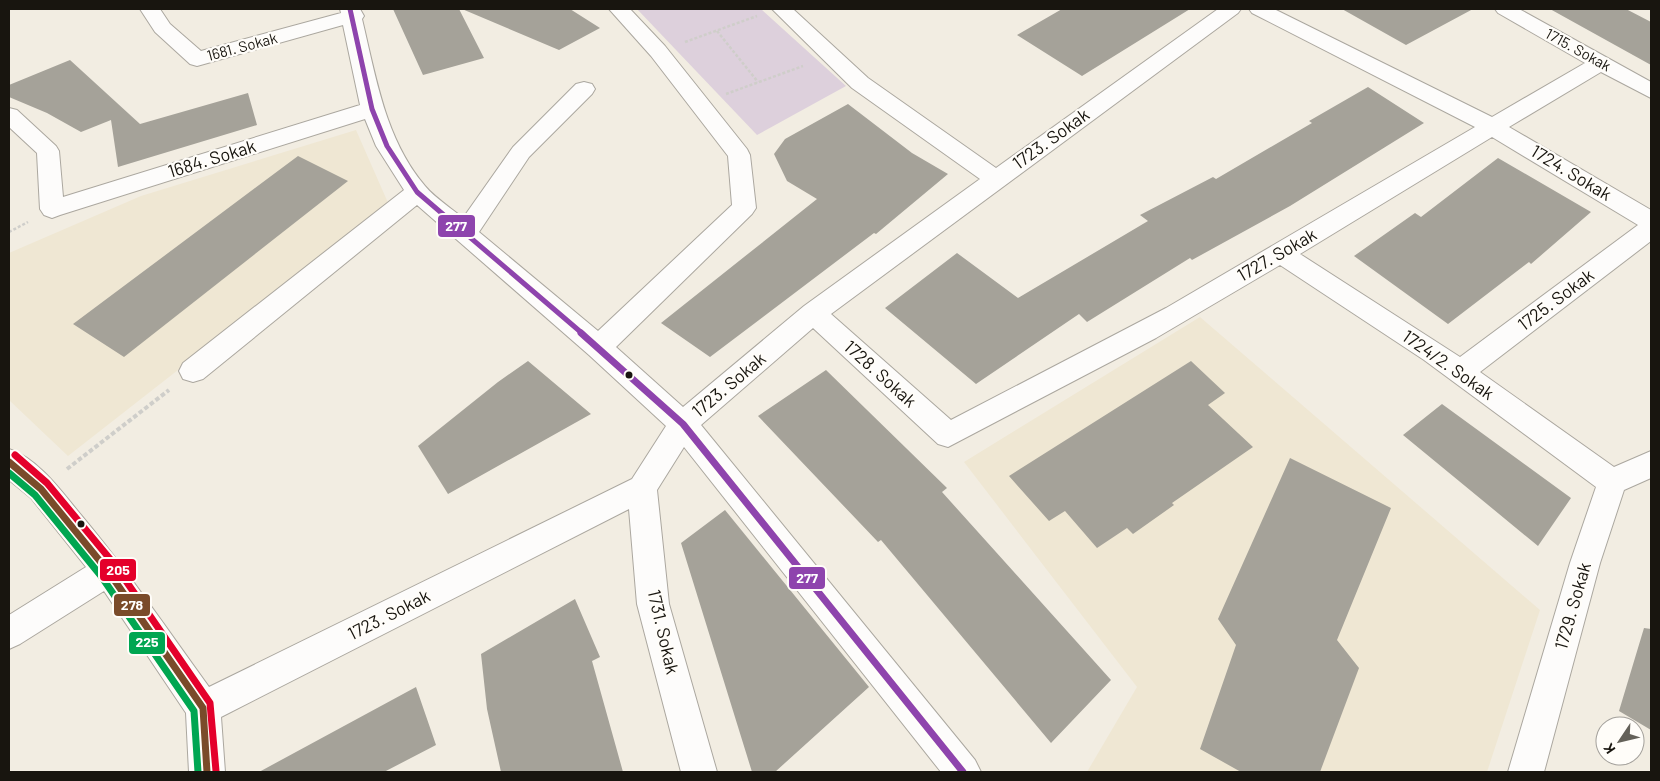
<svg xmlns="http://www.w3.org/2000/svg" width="1660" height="781" font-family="Barlow,sans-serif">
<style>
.built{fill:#efe7d3}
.green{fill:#ddd0dc}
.building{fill:#a5a299}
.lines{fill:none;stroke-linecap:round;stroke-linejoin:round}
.minor-casing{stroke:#aba79f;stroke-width:2}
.path-far1{stroke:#cfceca;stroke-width:2.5;stroke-dasharray:3 2;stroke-linecap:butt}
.path{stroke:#cfceca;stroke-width:4;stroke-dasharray:4.5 2.5;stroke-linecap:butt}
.minor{fill:#fdfcfb;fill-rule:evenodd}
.bus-1-far1-casing{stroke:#fffdf9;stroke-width:8}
.bus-1-casing{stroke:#fffdf9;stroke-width:11}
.bus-2-casing{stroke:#fffdf9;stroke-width:11}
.bus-3-casing{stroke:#fffdf9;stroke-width:11}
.bus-4-casing{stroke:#fffdf9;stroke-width:11}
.bus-1-far1{stroke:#8e44ad;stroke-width:5}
.bus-1{stroke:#8e44ad;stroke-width:7}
.bus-2{stroke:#7a4b2a;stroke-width:7}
.bus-3{stroke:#00a651;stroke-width:7}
.bus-4{stroke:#e4002b;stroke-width:7}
.bus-dot{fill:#18150f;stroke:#fffdf9;stroke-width:2}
.labels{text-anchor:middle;stroke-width:4.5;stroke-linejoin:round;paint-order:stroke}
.far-street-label{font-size:15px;fill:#18150f;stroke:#fffdf9}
.street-label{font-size:18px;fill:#18150f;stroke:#fffdf9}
.line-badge{stroke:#fffdf9;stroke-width:2}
.badge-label{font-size:14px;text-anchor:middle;font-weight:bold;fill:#fff}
</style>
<rect width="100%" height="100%" fill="#f2ede2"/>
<path class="built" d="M356 130 389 205 68 456 9 400V253L141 196Z
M1200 317 1540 610 1487 772H1087L1137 687 964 462Z"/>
<path class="green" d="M637 9H761L846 86 757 135Z"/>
<path class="building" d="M393 9H459L484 58 423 75Z
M462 9H570L600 28 559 50Z
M1062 9H1190L1082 76 1017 35Z
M1342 9H1473L1406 45Z
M1550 9H1626L1651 22V65Z
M70 60 140 124 248 93 257 125 118 167 111 120 81 132 47 113 9 97V85Z
M1368 87 1424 123 1290 206 1192 260 1190 258 1087 322 1079 314 976 384 885 308 957 253 1018 298 1148 221 1140 215 1213 177 1216 179 1312 123 1309 121Z
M848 104 912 153 948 174 876 234 874 233 710 357 661 323 817 199 787 181 774 154 785 139Z
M298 156 348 181 124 357 73 324Z
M1498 158 1591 212 1531 264 1529 262 1448 324 1354 256 1415 213 1421 217Z
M528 361 591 414 448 494 418 446 498 382Z
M1191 361 1225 393 1208 405 1253 447 1172 503 1174 505 1133 534 1127 528 1097 548 1065 511 1049 521 1009 476Z
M826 370 947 488 942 492 1111 680 1051 743 881 540 878 542 758 416Z
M1442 404 1571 498 1538 546 1403 435Z
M1290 458 1391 508 1337 640 1359 668 1320 772H1241L1200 749 1236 645 1218 619Z
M725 510 869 687 775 772H752L681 543Z
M575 599 600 657 592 661 623 772H501L487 709 481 654Z
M1644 628 1651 629V730L1619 711Z
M416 687 436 745 384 772H259Z"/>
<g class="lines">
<defs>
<path id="minor" d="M140 9H160L170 24 201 51 341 13 340 9H360L364 16 362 19C376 77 385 139 425 186 435 198 451 208 463 218L513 147 576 84 584 82 592 84 595 89 592 94 529 157 479 232 598 331 732 205 728 156 651 56 609 9H630L665 46 747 149 750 155 756 208 752 214 616 347 683 407 804 306 980 179 852 88 772 9H793L868 78 996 168 1218 9H1241L1238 13 831 314 951 420 1166 308 1475 127 1252 13 1249 9H1274L1492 117 1585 63 1498 13 1495 9H1519L1651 82V98L1601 72 1509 127 1651 210V241L1480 372 1614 467 1651 451V478L1624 490 1600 563 1544 772H1508L1570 563 1596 487 1424 360 1280 265 1156 338 948 447 938 444 813 328 701 425 975 760 981 772H941L684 447 657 490 669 604 717 772H681L637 604 629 509 221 717 225 772H189L186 713 104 591 20 644 9 649V615L86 567 31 498 9 480V449C39 459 62 492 81 515 127 570 167 629 209 687L632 479 666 426 589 355 417 205 203 379 193 382 183 379 179 371 183 363 404 190 376 146 365 119 60 215 52 218 44 215 40 209 37 153 9 127V108L17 110 56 146 59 151 63 197 360 105 343 25 197 66 190 64 155 32ZM1492 137 1638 225 1460 357 1300 254Z"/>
</defs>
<use href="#minor" class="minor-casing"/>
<path class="path-far1" d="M717 31 758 82
M685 42 757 16
M726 94 803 66
M9 232 28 222"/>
<path class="path" d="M67 469 169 390"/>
<use href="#minor" class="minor"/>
<defs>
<path id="bus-1-far1" d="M350 9 372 109 387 146 417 192 583 334"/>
<path id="bus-1" d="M581 333 683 424 963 772"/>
<path id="bus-2" d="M9 462 41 489 108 571 203 708 207 772"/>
<path id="bus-3" d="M9 473 35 495 101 576 194 711 198 772"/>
<path id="bus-4" d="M15 455 47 483 115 565 210 703 216 771"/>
</defs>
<use href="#bus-1-far1" class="bus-1-far1-casing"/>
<use href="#bus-1" class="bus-1-casing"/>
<use href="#bus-2" class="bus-2-casing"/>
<use href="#bus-3" class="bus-3-casing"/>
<use href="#bus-4" class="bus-4-casing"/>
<use href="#bus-1-far1" class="bus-1-far1"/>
<use href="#bus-1" class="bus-1"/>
<use href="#bus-2" class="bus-2"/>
<use href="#bus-3" class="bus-3"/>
<use href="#bus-4" class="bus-4"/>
</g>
<g class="bus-dot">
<circle cx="629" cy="375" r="4.5"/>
<circle cx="81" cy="524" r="4.5"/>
</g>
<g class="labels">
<g class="far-street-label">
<text transform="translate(242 47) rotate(-15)" y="5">1681. Sokak</text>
<text transform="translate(1578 50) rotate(29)" y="5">1715. Sokak</text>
</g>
<g class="street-label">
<text transform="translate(1051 139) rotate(-36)" y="6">1723. Sokak</text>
<text transform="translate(212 159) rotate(-17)" y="6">1684. Sokak</text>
<text transform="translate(1571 173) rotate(31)" y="6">1724. Sokak</text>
<text transform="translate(1277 255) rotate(-30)" y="6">1727. Sokak</text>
<text transform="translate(1556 300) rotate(-37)" y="6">1725. Sokak</text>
<text transform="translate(1448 365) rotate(35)" y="6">1724/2. Sokak</text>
<text transform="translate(880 374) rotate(42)" y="6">1728. Sokak</text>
<text transform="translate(729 385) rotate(-40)" y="6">1723. Sokak</text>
<text transform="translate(1573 606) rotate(-74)" y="6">1729. Sokak</text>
<text transform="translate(389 615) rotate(-27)" y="6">1723. Sokak</text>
<text transform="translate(663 632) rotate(77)" y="6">1731. Sokak</text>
</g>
</g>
<g class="line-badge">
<rect x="437" y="214" width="39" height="24" rx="5" fill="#8e44ad"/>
<rect x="99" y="558" width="38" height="24" rx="5" fill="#e4002b"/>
<rect x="788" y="566" width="38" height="24" rx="5" fill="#8e44ad"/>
<rect x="113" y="593" width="38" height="24" rx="5" fill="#7a4b2a"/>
<rect x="128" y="631" width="38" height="24" rx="5" fill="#00a651"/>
</g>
<g class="badge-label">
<text x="456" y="231">277</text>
<text x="118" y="575">205</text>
<text x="807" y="583">277</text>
<text x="132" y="610">278</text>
<text x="147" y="647">225</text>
</g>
<rect width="1660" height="781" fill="none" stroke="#18150f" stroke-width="20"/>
<g transform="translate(1620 741) rotate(235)"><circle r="24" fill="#fffdf9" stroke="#a3a09b"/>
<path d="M0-4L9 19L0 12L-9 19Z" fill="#646159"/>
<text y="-8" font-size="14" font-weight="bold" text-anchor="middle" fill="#18150f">K</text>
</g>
</svg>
